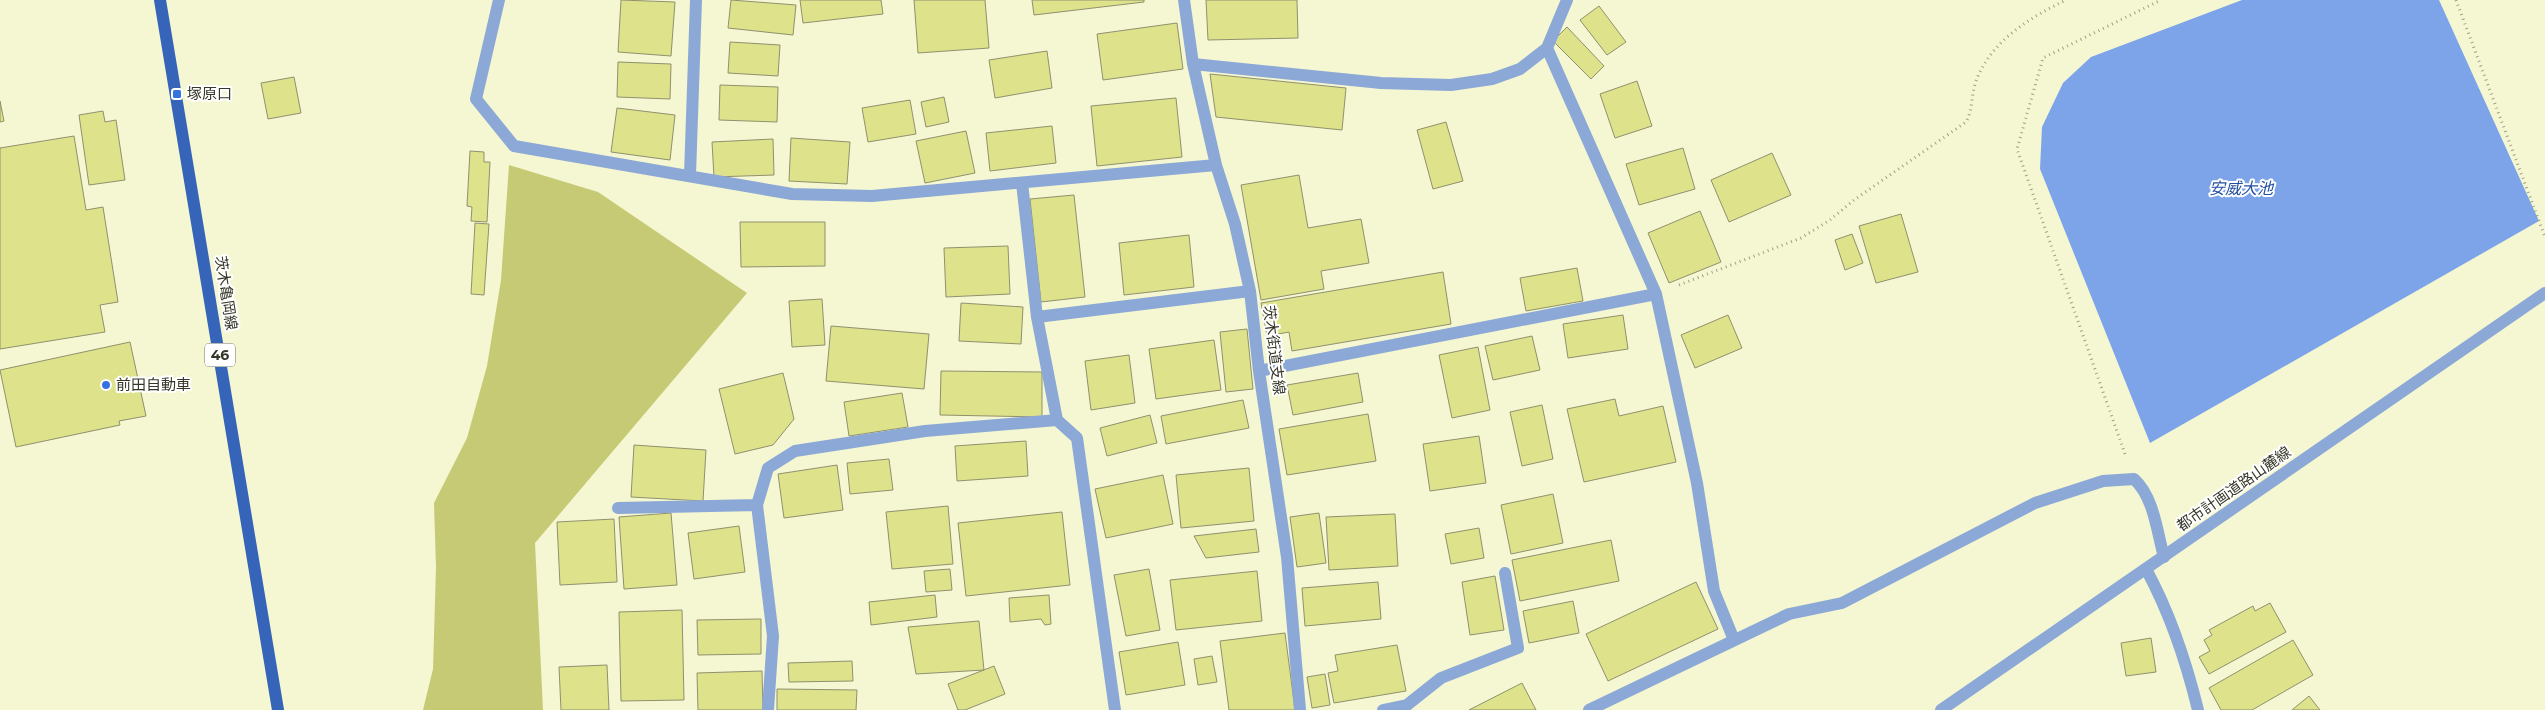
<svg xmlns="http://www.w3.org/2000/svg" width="2545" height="710" font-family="Montserrat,'Noto Sans JP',sans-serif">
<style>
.forest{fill:#c6ca74}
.water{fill:#7da4e9}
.building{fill:#dee28b;stroke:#8f916e}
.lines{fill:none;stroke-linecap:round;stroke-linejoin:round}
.path{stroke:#9fa185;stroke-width:3;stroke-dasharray:1 4;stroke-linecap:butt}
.minor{stroke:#8ca8d7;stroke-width:12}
.tertiary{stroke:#8ca8d7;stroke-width:12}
.primary{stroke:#3564b9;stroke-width:12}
.poi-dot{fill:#3673e1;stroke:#fff;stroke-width:2}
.labels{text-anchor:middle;stroke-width:4;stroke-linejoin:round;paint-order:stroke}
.shield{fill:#fff;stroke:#727368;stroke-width:1}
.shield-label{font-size:14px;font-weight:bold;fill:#363728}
.poi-label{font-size:15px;fill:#363728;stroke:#fff;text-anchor:start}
.street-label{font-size:15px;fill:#363728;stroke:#fff}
.water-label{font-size:16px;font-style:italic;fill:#234fa0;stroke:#fff}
</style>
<rect width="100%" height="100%" fill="#f4f7d1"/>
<path class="forest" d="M509 165 598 192 747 293 535 543 543 710H423L433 669 436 567 434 503 467 438 487 366 501 280Z"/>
<path class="water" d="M2242 0H2439L2539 221 2150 443 2040 169 2042 127 2063 83 2091 57Z"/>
<path class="building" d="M621 0 675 2 671 56 618 52Z
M731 0 796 5 793 35 728 28Z
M800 0H881L883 14 803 23Z
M914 0H985L989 48 918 53Z
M1032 0H1144V2L1034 15Z
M1206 0H1297L1298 38 1208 40Z
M1599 6 1626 42 1607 55 1580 20Z
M1177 23 1183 69 1103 80 1097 34Z
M1567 27 1604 66 1591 79 1553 41Z
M730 42 780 45 778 76 728 73Z
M1047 51 1052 88 995 98 989 60Z
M618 62 671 64 670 99 617 97Z
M1210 74 1346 88 1342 130 1216 117Z
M294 77 301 113 268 119 261 83Z
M1637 81 1652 126 1615 138 1600 94Z
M720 85 778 87 777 122 719 120Z
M944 97 949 122 926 127 921 102Z
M1176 98 1182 157 1097 166 1091 106Z
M910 100 916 134 868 142 862 108Z
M0 101 4 121 0 122Z
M617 108 675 115 670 160 611 152Z
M103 111 105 122 116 120 125 180 89 185 79 115Z
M1446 122 1463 181 1433 189 1417 130Z
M1052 126 1056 163 990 171 986 133Z
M966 131 975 173 925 183 916 141Z
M74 136 86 210 103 207 118 302 100 305 105 332 0 349V148Z
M791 138 850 142 847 184 789 181Z
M773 139 774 175 714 177 712 142Z
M1683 148 1695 189 1639 205 1626 164Z
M470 151 484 152V162H490L487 222 471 221 472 207 467 206Z
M1772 153 1791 195 1729 222 1711 180Z
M1299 175 1308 228 1361 219 1369 263 1321 271 1324 289 1261 300 1241 185Z
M1074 195 1085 297 1041 302 1030 199Z
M1700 211 1721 262 1669 283 1648 233Z
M1901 214 1918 272 1876 283 1859 226Z
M740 222H825V266L741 267Z
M475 223 489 224 484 295 471 294Z
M1852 234 1863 263 1845 270 1835 240Z
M1189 235 1194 287 1124 295 1119 243Z
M1008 246 1010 294 946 297 944 248Z
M1577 268 1583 301 1526 311 1520 278Z
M1443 272 1451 324 1292 351 1289 332 1267 336 1261 303Z
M822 299 825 345 792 347 789 301Z
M961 303 1023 307 1021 344 959 341Z
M1623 315 1628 349 1568 358 1563 324Z
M1728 315 1742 348 1695 368 1681 335Z
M831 326 929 334 924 389 826 381Z
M1247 329 1253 389 1226 392 1220 332Z
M1532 336 1540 370 1493 380 1485 346Z
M1214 340 1221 390 1156 399 1149 349Z
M130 342 146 416 119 421 120 425 16 447 0 370Z
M1478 347 1490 410 1452 418 1439 355Z
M1129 355 1135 403 1091 410 1085 361Z
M941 371 1042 372V417L940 415Z
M783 373 794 419 773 445 735 454 719 389Z
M1358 373 1363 402 1293 415 1287 385Z
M902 393 908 427 849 436 844 402Z
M1615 399 1619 416 1663 406 1676 462 1584 482 1567 409Z
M1243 400 1249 428 1166 444 1161 416Z
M1542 405 1553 459 1522 466 1510 412Z
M1368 414 1376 461 1287 475 1279 429Z
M1150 415 1157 443 1107 456 1100 428Z
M1479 436 1486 483 1430 491 1423 444Z
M1026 441 1028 476 957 481 955 446Z
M634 445 706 450 703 501 631 497Z
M889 459 893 490 850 494 847 463Z
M837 465 843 510 784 518 778 474Z
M1249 468 1254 521 1181 528 1176 475Z
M1163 475 1173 524 1106 538 1095 489Z
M1553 494 1563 543 1511 554 1501 505Z
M948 506 953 564 892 569 886 512Z
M1062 512 1070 585 966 596 958 523Z
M671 513 677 585 624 589 619 517Z
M1319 513 1326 563 1297 567 1290 517Z
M1395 514 1398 566 1329 570 1326 517Z
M614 519 617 582 560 585 557 522Z
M739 526 745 572 694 579 688 533Z
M1479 528 1484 558 1451 564 1445 534Z
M1256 529 1259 552 1206 558 1194 536Z
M1611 540 1619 581 1520 601 1512 560Z
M950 569 952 590 926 592 924 571Z
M1149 569 1160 630 1126 636 1114 575Z
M1257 571 1262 621 1176 630 1170 580Z
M1495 576 1504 630 1470 635 1462 582Z
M1378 582 1381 619 1305 626 1302 588Z
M1696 582 1718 629 1608 681 1586 634Z
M935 595 937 617 871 625 869 602Z
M1049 595 1051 624 1045 625 1041 619 1010 622 1009 598Z
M1573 601 1579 633 1529 643 1523 611Z
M2270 603 2286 632 2209 674 2199 657 2210 651 2204 640 2212 635 2209 630 2253 606 2255 611Z
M682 610 684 700 621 701 619 612Z
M761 619V654L698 655 697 620Z
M979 621 984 670 916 674 908 627Z
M1285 633 1295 710H1229L1220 641Z
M2151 638 2156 672 2126 676 2121 643Z
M2293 640 2313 675 2252 710H2221L2209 688Z
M1178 642 1185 685 1126 695 1119 652Z
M1397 645 1406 691 1334 703 1328 673 1338 671 1335 655Z
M1212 656 1217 682 1198 685 1194 659Z
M852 661 853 681 789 682 788 663Z
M607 665 609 710H561L559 667Z
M994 666 1005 694 965 710H958L948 684Z
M762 671 763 710H698L697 673Z
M1325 674 1330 705 1312 708 1307 677Z
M1522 683 1536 710H1469Z
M777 689 857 690 856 710H777Z
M2309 696 2320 710H2292Z"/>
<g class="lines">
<path class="path" d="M2456 0 2545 237
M1679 285 1801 238 1830 220 1854 200 1966 122C1973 110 1971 95 1976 81 1991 41 2029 18 2066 0
M2125 454 2017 149 2043 58 2161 0"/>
<path class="minor" d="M499 0 476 99 514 146 792 194 872 196 1216 165
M1184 0 1193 64 1216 165 1235 224 1250 291 1259 371 1287 557 1300 710
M1547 48 1656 294 1697 483 1714 591 1734 640
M1193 64 1381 83 1451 85 1492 79 1520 69 1547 48 1567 0
M690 175 696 0
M1022 183 1037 317 1057 420 1077 438 1115 710
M1037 317 1250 291
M1259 371 1656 294
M618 508 757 505
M2146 569C2170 613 2186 661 2198 710
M768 710 773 636 757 505 768 468 795 451 925 431 1057 420
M1383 710 1407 705 1441 678 1518 648 1505 573
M1589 710 1789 614 1842 603 2035 503 2103 481 2134 479C2154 497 2157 532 2164 557"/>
<path class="tertiary" d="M1941 710 2545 293"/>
<path class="primary" d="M160 0 278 710"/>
</g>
<g class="poi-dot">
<rect x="172" y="89" width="10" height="10" rx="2.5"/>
<circle cx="106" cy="385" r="5"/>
</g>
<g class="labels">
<rect class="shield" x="205" y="343.5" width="30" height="23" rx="4"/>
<g class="shield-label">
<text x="220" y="360">46</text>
</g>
<g class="poi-label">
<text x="187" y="99">塚原口</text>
<text x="116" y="390">前田自動車</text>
</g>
<g class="street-label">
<text transform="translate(226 293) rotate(81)" y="5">茨木亀岡線</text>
<text transform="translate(1274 350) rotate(83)" y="5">茨木街道支線</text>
<text transform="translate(2234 489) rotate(-35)" y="5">都市計画道路山麓線</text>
</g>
<g class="water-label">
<text x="2241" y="194">安威大池</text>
</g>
</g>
</svg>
